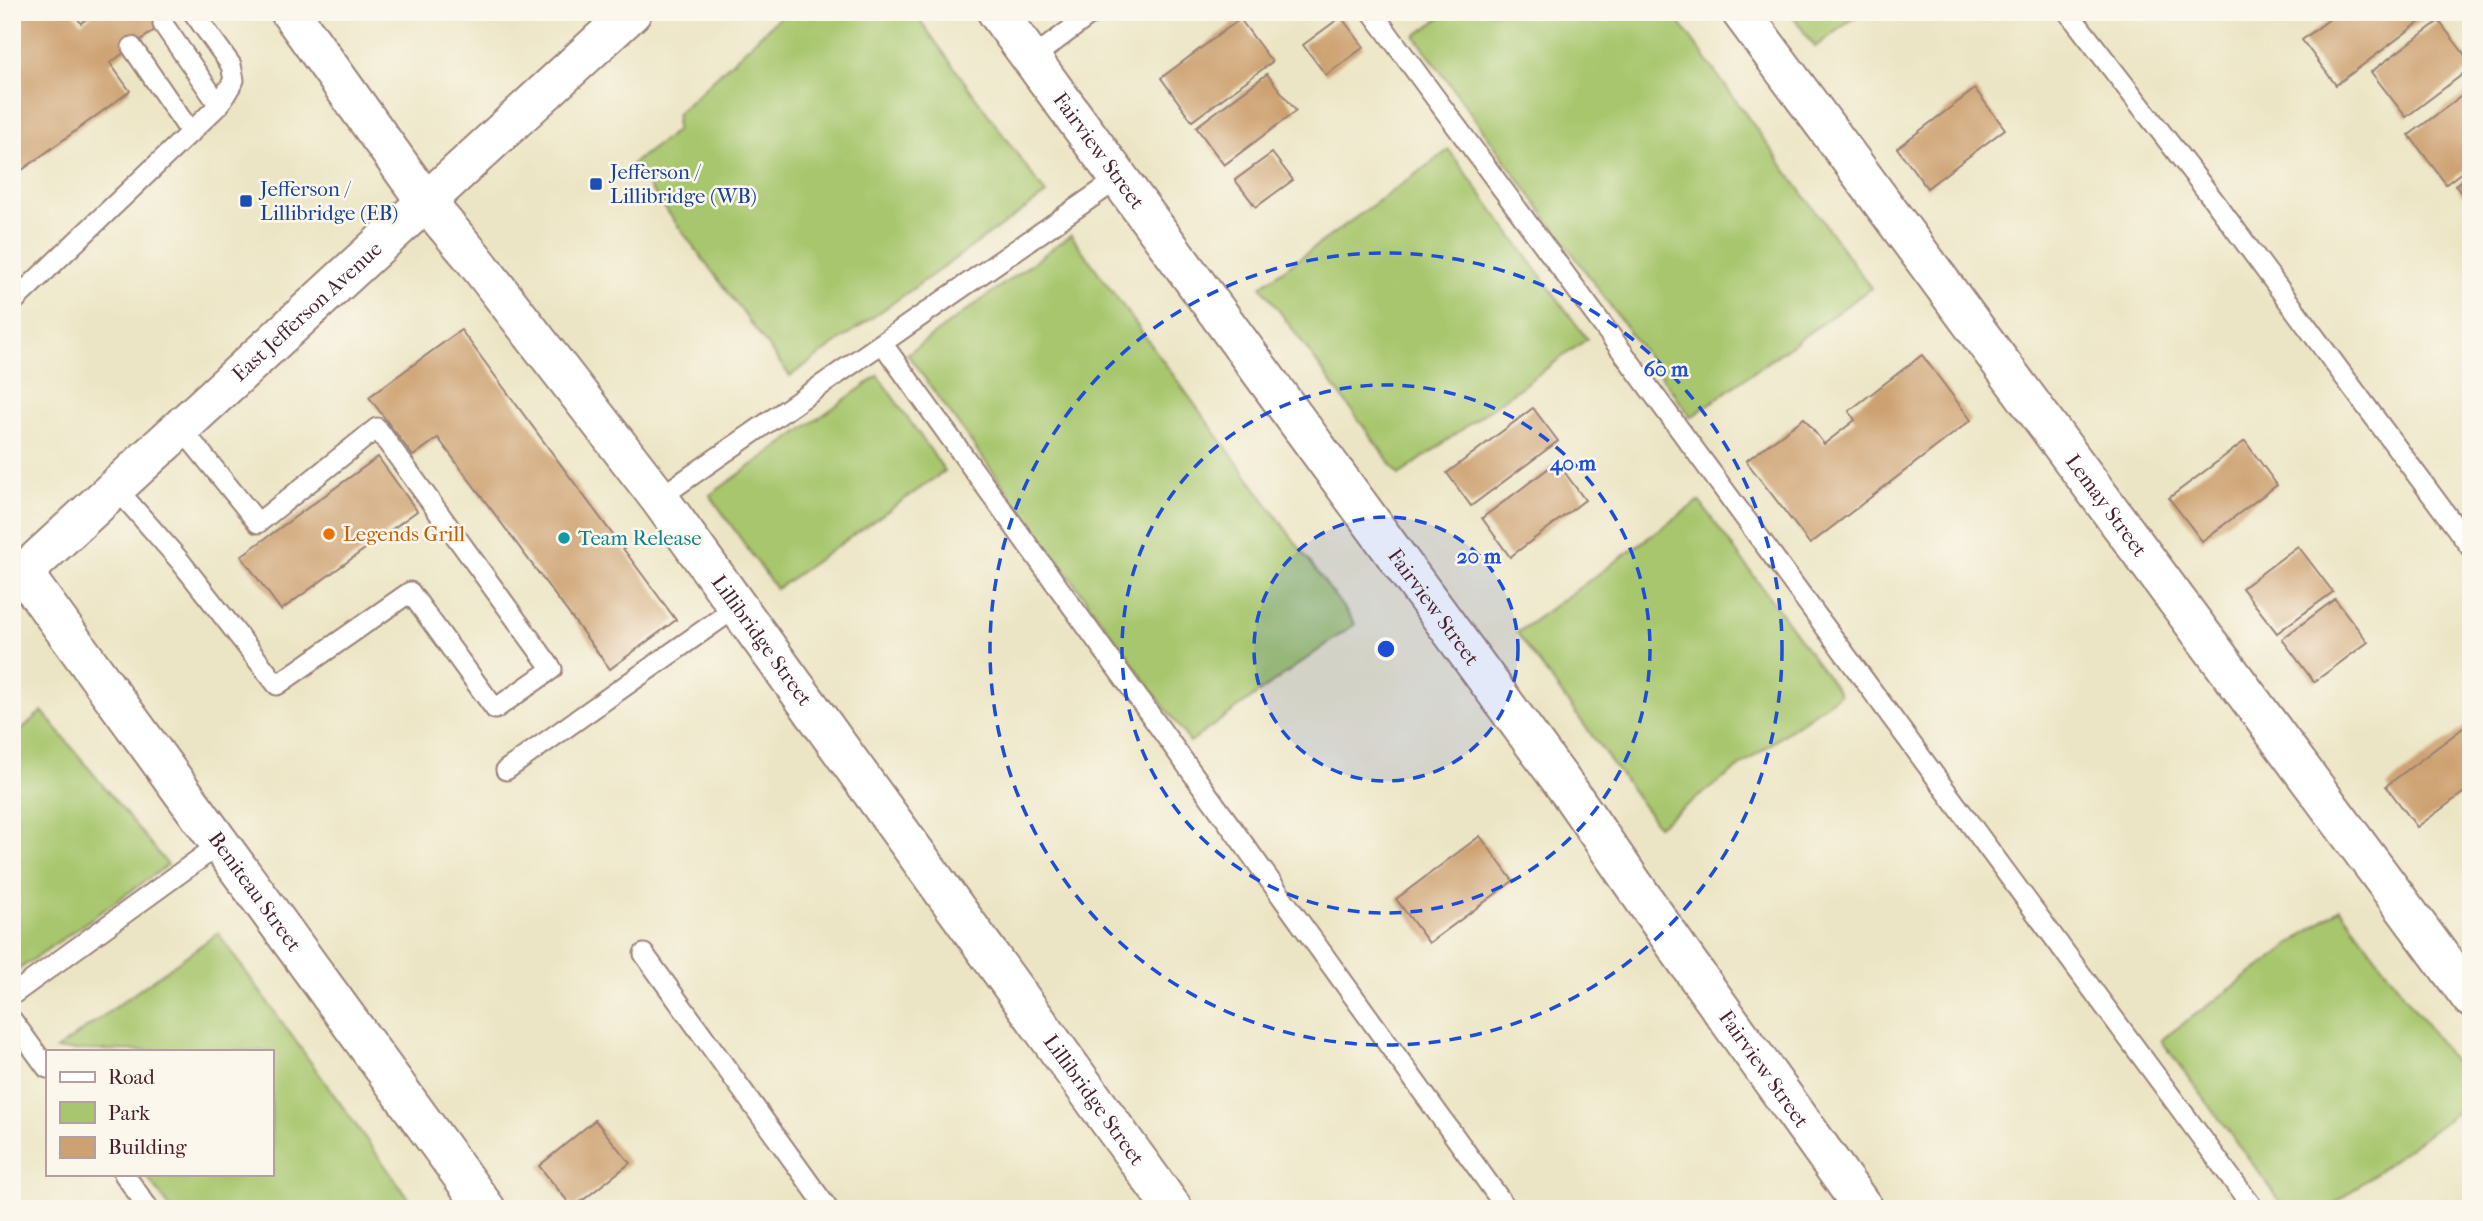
<svg xmlns="http://www.w3.org/2000/svg" width="2483" height="1221" font-family="'IM FELL French Canon',serif">
<style>
.green{fill:#a7c66d;stroke:#78724c;stroke-width:2}
.building{fill:#cda171}
.lines{fill:none;stroke-linecap:round;stroke-linejoin:round}
.service-casing{stroke:#9b8278;stroke-width:23}
.minor-casing{stroke:#9b8278;stroke-width:42}
.secondary-casing{stroke:#9b8278;stroke-width:42}
.service{stroke:#fff;stroke-width:19}
.minor{stroke:#fff;stroke-width:38}
.secondary{stroke:#fff;stroke-width:38}
.ring{fill:none;stroke:#1d4ed8;stroke-width:3.5;stroke-dasharray:12 9}
.transit-dot{fill:#1a4fb4;stroke:#fbf7ec;stroke-width:2.5}
.food-dot{fill:#e8710a;stroke:#fbf7ec;stroke-width:2.5}
.culture-dot{fill:#0f9aa8;stroke:#fbf7ec;stroke-width:2.5}
.labels{text-anchor:middle;stroke-width:5;stroke-linejoin:round;paint-order:stroke}
.street-label{font-size:21px;fill:#4a1f2b;stroke:#fbf7ec}
.transit-label{font-size:21px;fill:#164399;stroke:#fbf7ec;text-anchor:start}
.food-label{font-size:21px;fill:#c56008;stroke:#fbf7ec;text-anchor:start}
.culture-label{font-size:21px;fill:#0d838f;stroke:#fbf7ec;text-anchor:start}
.centre{fill:#1d4ed8;stroke:#fbf7ec;stroke-width:3.5}
.ring-label{font-size:21px;text-anchor:middle;font-weight:bold;fill:#1d4ed8;stroke:#fbf7ec;stroke-width:5;stroke-linejoin:round;paint-order:stroke}
</style>
<rect width="100%" height="100%" fill="#fbf7ec"/>
<filter id="ink" filterUnits="userSpaceOnUse"><feTurbulence type="fractalNoise" baseFrequency=".0143" numOctaves="2"/><feDisplacementMap in="SourceGraphic" scale="14" xChannelSelector="R" yChannelSelector="G"/><feConvolveMatrix kernelMatrix="1 2 1 2 8 2 1 2 1" color-interpolation-filters="sRGB"/></filter>
<filter id="wash" filterUnits="userSpaceOnUse"><feTurbulence type="fractalNoise" baseFrequency=".00686" numOctaves="4" result="noise"/><feDisplacementMap in="SourceGraphic" scale="28" xChannelSelector="R" yChannelSelector="G"/><feGaussianBlur stdDeviation="1.57" result="paint"/><feColorMatrix in="noise" values="0 0 0 0 0 0 0 0 0 0 0 0 0 0 0 0 0 1.4 0 .05"/><feComposite in="paint" operator="in"/></filter>
<g filter="url(#wash)">
<rect width="100%" height="100%" fill="#ece5c5"/>
<path class="green" d="M785 12H914L1046 194 790 376 632 164 676 131 677 114Z
M1448 12H1672L1871 288 1691 417 1415 36Z
M1790 12H1862L1815 47Z
M1449 150 1587 339 1399 475 1261 286Z
M1071 235 1355 624 1190 742 907 354Z
M878 376 945 471 776 589 710 495Z
M1699 501 1840 694 1658 826 1517 633Z
M42 711 168 865 12 974V738Z
M2340 908 2471 1085V1102L2327 1209H2286L2161 1040Z
M218 933 416 1209H171L145 1174H271V1051L56 1050Z"/>
<g id="blocks">
<path class="building" d="M12 12H73L81 23 96 12H179L110 63 130 91 22 170 12 157Z
M2339 12H2433L2336 85 2302 40Z
M1341 17 1364 47 1326 75 1303 45Z
M1240 19 1272 62 1192 121 1161 78Z
M2439 21 2471 63V68L2406 117 2371 72Z
M1267 74 1296 111 1224 165 1196 127Z
M1975 89 2005 129 1927 188 1897 148Z
M2471 89V165L2446 184 2409 135Z
M1272 153 1293 180 1256 207 1235 180Z
M2471 174V206L2455 185Z
M461 330 676 620 610 669 438 438 413 456 369 397Z
M1922 355 1971 420 1810 544 1746 461 1804 418 1824 444 1855 420 1849 411Z
M1533 408 1558 441 1471 506 1447 473Z
M2245 441 2277 485 2202 541 2169 498Z
M378 457 417 511 281 610 241 556Z
M1557 462 1585 500 1510 557 1482 518Z
M2298 546 2333 592 2277 633 2242 588Z
M2335 599 2368 642 2314 682 2282 639Z
M2471 722V787L2417 827 2386 786Z
M1480 836 1513 881 1429 943 1396 899Z
M595 1120 630 1163 573 1208 539 1166Z"/>
</g>
</g>
<g filter="url(#ink)">
<use href="#blocks" fill-opacity="0" stroke="#9b8278" stroke-width="2"/>
<g class="lines">
<defs>
<path id="service" d="M1372 12 2254 1209
M2068 12 2212 198 2471 548
M163 24 219 105
M132 47 191 133
M1031 59 1094 12
M12 303 219 105 234 80 231 65 193 12
M882 343 1507 1209
M116 488 180 561 277 685 410 592 495 709 552 669 377 428 258 523 181 428
M659 498 1118 179
M506 770 738 606
M644 954 828 1209
M12 995 220 844
M12 1020 47 1068
M124 1174 149 1209"/>
<g id="minor">
<path id="s1" d="M290 12 426 202 474 259 659 498 1173 1209"/>
<path id="s2" d="M997 12 1573 797 1683 956 1864 1209"/>
<path id="s3" d="M1741 12 2471 998"/>
<path id="s4" d="M23 573 486 1209"/>
</g>
<g id="secondary">
<path id="s5" d="M12 583 632 12"/>
</g>
</defs>
<use href="#service" class="service-casing"/>
<use href="#minor" class="minor-casing"/>
<use href="#secondary" class="secondary-casing"/>
<use href="#service" class="service"/>
<use href="#minor" class="minor"/>
<use href="#secondary" class="secondary"/>
</g>
</g>
<circle cx="1386" cy="649" r="132" fill="#1d4ed8" fill-opacity=".12"/>
<g class="ring">
<circle cx="1386" cy="649" r="132"/>
<circle cx="1386" cy="649" r="264"/>
<circle cx="1386" cy="649" r="396"/>
</g>
<g class="transit-dot">
<rect x="589" y="177" width="14" height="14" rx="3.5"/>
<rect x="239" y="194" width="14" height="14" rx="3.5"/>
</g>
<circle class="food-dot" cx="329" cy="534" r="7"/>
<circle class="culture-dot" cx="564" cy="538" r="7"/>
<g class="labels">
<g class="street-label">
<text dy="7" stroke="none"><textPath href="#s2" startOffset="172">Fairview Street</textPath></text>
<text dy="7" stroke="none"><textPath href="#s5" startOffset="401">East Jefferson Avenue</textPath></text>
<text dy="7" stroke="none"><textPath href="#s3" startOffset="614">Lemay Street</textPath></text>
<text dy="7" stroke="none"><textPath href="#s2" startOffset="738">Fairview Street</textPath></text>
<text dy="7" stroke="none"><textPath href="#s1" startOffset="786">Lillibridge Street</textPath></text>
<text dy="7" stroke="none"><textPath href="#s4" startOffset="394">Beniteau Street</textPath></text>
<text dy="7" stroke="none"><textPath href="#s2" startOffset="1306">Fairview Street</textPath></text>
<text dy="7" stroke="none"><textPath href="#s1" startOffset="1353">Lillibridge Street</textPath></text>
</g>
<g class="transit-label">
<text x="610" y="179">Jefferson /<tspan x="610" dy="24">Lillibridge (WB)</tspan></text>
<text x="260" y="196">Jefferson /<tspan x="260" dy="24">Lillibridge (EB)</tspan></text>
</g>
<g class="food-label">
<text x="343" y="541">Legends Grill</text>
</g>
<g class="culture-label">
<text x="578" y="545">Team Release</text>
</g>
</g>
<circle cx="1386" cy="649" r="10" class="centre"/>
<g class="ring-label">
<text x="1666" y="376">60 m</text>
<text x="1573" y="470">40 m</text>
<text x="1479" y="563">20 m</text>
</g>
<rect width="2483" height="1221" fill="none" stroke="#fbf7ec" stroke-width="42"/>
<rect x="46" y="1050" width="228" height="126" fill="#fbf7ec" stroke="#b4a19f" stroke-width="2"/>
<rect x="60" y="1072" width="35" height="10" fill="#ffffff" stroke="#b4a19f" stroke-width="2"/>
<text x="108" y="1084" font-size="21" fill="#4a1f2b">Road</text>
<rect x="60" y="1102" width="35" height="21" fill="#a7c66d" stroke="#b4a19f" stroke-width="2"/>
<text x="108" y="1120" font-size="21" fill="#4a1f2b">Park</text>
<rect x="60" y="1137" width="35" height="21" fill="#cda171" stroke="#b4a19f" stroke-width="2"/>
<text x="108" y="1154" font-size="21" fill="#4a1f2b">Building</text>
</svg>
